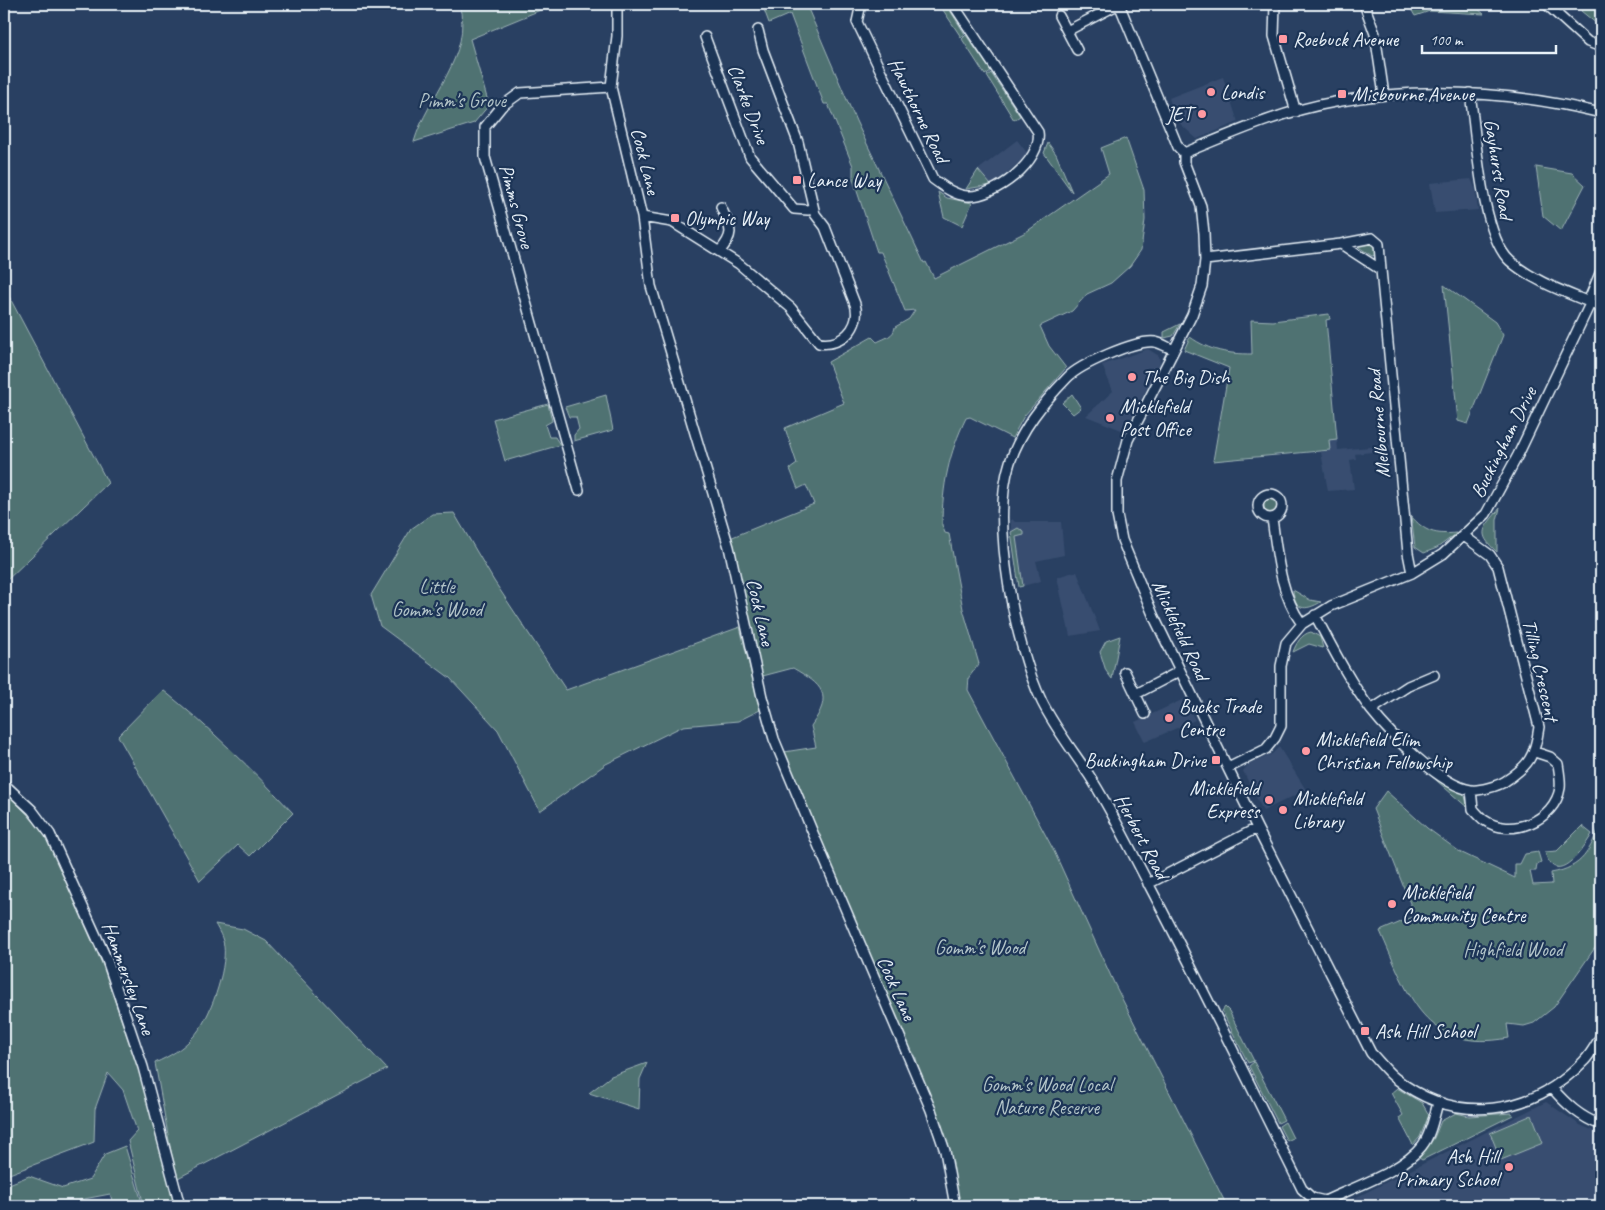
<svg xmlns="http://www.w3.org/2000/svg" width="1605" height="1210" font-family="Caveat,sans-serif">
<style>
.built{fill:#384d70}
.green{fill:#507272;stroke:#9cb2b5}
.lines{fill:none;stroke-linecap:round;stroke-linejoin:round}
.minor-casing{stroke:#e8f1f8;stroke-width:12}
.minor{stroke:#1d3557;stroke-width:9}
.poi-dot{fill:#ff9aa2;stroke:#1d3557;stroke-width:2}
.labels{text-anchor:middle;stroke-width:4.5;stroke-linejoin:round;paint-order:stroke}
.poi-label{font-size:20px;fill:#e8f1f8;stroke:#1d3557;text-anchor:start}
.park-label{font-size:20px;fill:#b3c5c9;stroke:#1d3557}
.street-label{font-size:20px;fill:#e8f1f8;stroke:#1d3557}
</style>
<rect width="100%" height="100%" fill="#294062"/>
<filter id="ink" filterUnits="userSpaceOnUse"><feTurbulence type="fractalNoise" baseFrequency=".02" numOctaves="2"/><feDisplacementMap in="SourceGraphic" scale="10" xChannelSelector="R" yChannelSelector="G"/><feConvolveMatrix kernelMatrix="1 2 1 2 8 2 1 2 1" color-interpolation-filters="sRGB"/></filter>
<g filter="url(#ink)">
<path class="built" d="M1223 77 1238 122 1197 139 1176 120 1169 98Z
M1017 140 1028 154 997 182 991 185 978 170Z
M1471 179 1475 188 1478 210 1435 213 1430 183Z
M1148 349 1159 356 1160 363 1124 431 1086 416 1113 391 1102 365Z
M1329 439H1337L1338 450 1391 445V453L1388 450 1355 454 1356 459 1350 460 1354 489 1328 491 1321 452 1330 450Z
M1011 518 1015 522H1061L1064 555 1036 561 1041 581 1023 586 1014 530 1011 532Z
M1074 572H1077L1100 631 1070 636 1057 577Z
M1184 699 1195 720 1145 742 1135 722Z
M1279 747 1306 790 1263 811 1243 771 1248 765 1272 754Z
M1546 1102 1580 1125 1601 1134V1206H1339Z"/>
<path class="green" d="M459 4H555L470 39 489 105 474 123 414 142C427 96 474 55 459 4Z
M762 4H806L856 121 924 263 926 262 934 278 1026 232 1109 174 1101 148 1126 138 1144 190 1145 220 1141 250 1130 266 1111 283 1087 294 1072 311 1040 326 1049 346 1066 368 1024 416 1012 438 970 417 966 418C949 453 942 486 942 525L945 533 949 534 963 609 979 664 969 677 968 690 1053 849 1114 983 1227 1206H958L915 1055 907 1045 819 843 816 827 808 815 784 752 816 747 811 726C834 694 822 685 793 668L759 677 730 538 814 504 806 485 798 489 790 469 797 464 785 428 844 403 828 362 872 337 877 342C885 338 894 336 895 327L909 319 915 310 905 311 881 252H877L853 179V166L828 104H824L790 14 769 23Z
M939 4H946L965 34 961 37Z
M1408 4H1472L1484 14 1430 11 1415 16Z
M1585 4 1601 9V20L1597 24 1581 11Z
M966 35 991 71 985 75 962 39Z
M991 73 1020 116 1014 120 987 76Z
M1048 143 1056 154 1072 192 1044 153Z
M1536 167 1572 173 1585 185 1561 231 1543 216Z
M978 170 991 185 966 189Z
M938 192 947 198 972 203 962 226 944 217Z
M1374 242 1376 243V255L1372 256 1357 246Z
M1444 285 1495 322 1503 335 1468 424 1458 421Z
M4 287 108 483 4 583Z
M1329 314 1330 319 1326 320 1337 439 1329 440 1330 450 1213 461 1229 368 1184 350 1190 337C1210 351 1228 354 1252 354L1251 320 1273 321Z
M1180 324 1173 336 1164 338V332Z
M1072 394 1081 408 1073 414 1062 403Z
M606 395 613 430 574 441V435L579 429 576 417H569L565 407Z
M548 404 552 421 545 425 549 437H555L560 445 505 461 493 419Z
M1264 506a9 9 0 1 1 18 0a9 9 0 1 1-18 0Z
M1500 508 1497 520V552C1475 532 1484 529 1500 508Z
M454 513 494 581 566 690 740 627 760 710 738 721 683 726 606 764 540 811 498 730 450 678 380 626 371 595 411 529 432 514Z
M1411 516C1425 532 1435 535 1456 533V534L1437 548 1424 553 1415 547Z
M1018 528 1024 532V535L1016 537 1023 586 1019 587 1011 532Z
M1293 590 1310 600 1321 602C1305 611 1295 611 1293 590Z
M1311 632 1320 637 1323 648 1309 644 1293 652C1296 644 1301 634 1311 632Z
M1120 636 1112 679 1106 671 1100 652 1106 641Z
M163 690C210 728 252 769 293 813L250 856 238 845 200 881 118 736Z
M1421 767 1461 792 1465 796 1468 808Z
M4 791 28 815 47 837 103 966 143 1083 176 1206H144L128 1141 137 1131 123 1090 108 1073 95 1109 94 1142 4 1176Z
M1386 791 1427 828 1460 852 1515 878V864H1520L1525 854 1538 852 1541 862 1537 864 1536 871H1530L1533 885 1552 884 1551 873C1584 867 1589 851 1601 823V939L1554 1007 1534 1023 1524 1026 1507 1024 1509 1038C1424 1054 1408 994 1380 931L1415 916 1373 809Z
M1582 826 1592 834C1583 850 1555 889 1545 852L1557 851Z
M215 924 243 929 266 941 387 1069 176 1179 155 1063C170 1056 182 1049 193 1037 210 1020 227 969 224 946 223 938 219 931 215 924Z
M1225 1007 1229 1011 1254 1061 1248 1063 1222 1011Z
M1254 1062 1284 1120 1278 1123 1249 1066Z
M647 1063 640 1079 639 1109 589 1093 611 1076Z
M1397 1088 1422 1103 1429 1115 1420 1137 1413 1145 1399 1118 1403 1115 1391 1093Z
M1456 1113 1469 1116 1512 1113 1513 1115 1422 1160 1419 1158 1434 1138 1441 1121Z
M1532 1115 1543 1143 1501 1160 1490 1133Z
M1285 1122 1293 1138 1287 1141 1279 1126Z
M125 1146 143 1206H114L110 1194 79 1200 80 1206H4V1186L29 1176 63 1188 90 1179 105 1154Z"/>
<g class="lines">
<defs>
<path id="minor" d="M617 4V36L611 87 642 217 651 286 729 547 762 697 774 739 813 833 931 1110 945 1151 955 1206
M861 4 857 22 933 179C944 187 954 195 967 196 994 198 1043 161 1038 132L953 4
M1119 4 1178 147 1184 153V162L1201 206 1204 233 1205 260 1202 286 1192 315 1128 440 1117 481V515L1122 540 1154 617 1257 828 1371 1053C1379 1061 1386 1071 1395 1078 1456 1126 1532 1116 1584 1061 1591 1054 1596 1044 1601 1036
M1275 4 1274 36 1296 112
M1364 4 1375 34 1384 95
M1546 4 1588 42 1601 47
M1059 16 1077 50
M1067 31 1119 4
M705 37 750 157 794 209 808 210 813 208
M1470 93C1476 134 1481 235 1510 261 1535 283 1571 294 1601 307
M1184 153C1233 133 1282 111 1335 102 1423 86 1514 92 1601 113
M642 217 672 222 739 264 791 308 819 343C841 347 862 327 855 304L825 227 815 214 798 142 763 50 758 30
M1341 244 1372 238 1379 244 1381 270
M720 251C736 232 730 228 721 207
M1205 260 1341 244 1381 270 1408 553 1412 573
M1174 350C1169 348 1161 343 1155 342 1137 339 1079 365 1067 378 1042 404 1022 428 1010 462 990 522 1015 646 1042 702 1055 728 1073 751 1089 775 1111 809 1129 847 1148 883 1201 984 1251 1087 1302 1189L1312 1198 1325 1201C1354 1187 1403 1171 1422 1146 1431 1135 1434 1116 1438 1103
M579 490 485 157V127L502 106 520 93 611 87
M1258 506a12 12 0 1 1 24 0a12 12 0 1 1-24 0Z
M1272 518C1277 554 1280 594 1302 624
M1315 615C1332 647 1349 681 1371 710 1390 734 1441 786 1471 790 1480 791 1497 786 1504 782 1529 766 1535 756 1539 727L1498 567 1490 555 1464 536
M1125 672 1145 714
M1136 694 1180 671
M1371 710 1408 686 1434 675
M1228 768 1266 749 1275 738 1281 726V666L1286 643 1302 624 1331 606 1412 573 1443 554 1486 514 1518 455 1589 306 1590 297 1601 271
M4 784 32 810 50 834 107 960 143 1067 180 1206
M1471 790 1473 809C1476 812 1480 817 1484 820 1511 839 1555 820 1560 788 1561 781 1559 771 1558 764L1550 757 1535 752
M1148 884 1257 828
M1552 1088C1567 1105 1580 1117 1601 1125"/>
</defs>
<use href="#minor" class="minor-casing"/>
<use href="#minor" class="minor"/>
</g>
</g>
<g class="poi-dot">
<rect x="1278" y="34" width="10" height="10" rx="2.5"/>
<circle cx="1211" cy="92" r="5"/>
<rect x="1337" y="89" width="10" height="10" rx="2.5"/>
<circle cx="1202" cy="114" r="5"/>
<rect x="792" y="175" width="10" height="10" rx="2.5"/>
<rect x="670" y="213" width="10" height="10" rx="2.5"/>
<circle cx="1132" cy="377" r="5"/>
<circle cx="1110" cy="418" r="5"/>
<circle cx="1169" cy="718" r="5"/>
<circle cx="1306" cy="751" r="5"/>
<rect x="1211" y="755" width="10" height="10" rx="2.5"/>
<circle cx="1269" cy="800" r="5"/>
<circle cx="1283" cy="810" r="5"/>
<circle cx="1392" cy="904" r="5"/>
<rect x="1360" y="1026" width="10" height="10" rx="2.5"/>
<circle cx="1509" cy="1167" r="5"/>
</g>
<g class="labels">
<g class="poi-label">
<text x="1293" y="46">Roebuck Avenue</text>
<text x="1221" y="99">Londis</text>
<text x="1352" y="101">Misbourne Avenue</text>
<text x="1192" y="121" text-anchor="end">JET</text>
<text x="807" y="187">Lance Way</text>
<text x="685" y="225">Olympic Way</text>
<text x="1142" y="384">The Big Dish</text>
<text x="1120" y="413">Micklefield<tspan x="1120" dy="23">Post Office</tspan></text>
<text x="1179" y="713">Bucks Trade<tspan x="1179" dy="23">Centre</tspan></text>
<text x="1316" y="746">Micklefield Elim<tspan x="1316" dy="23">Christian Fellowship</tspan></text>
<text x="1206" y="767" text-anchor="end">Buckingham Drive</text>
<text x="1259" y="795" text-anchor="end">Micklefield<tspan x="1259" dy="23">Express</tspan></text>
<text x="1293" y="805">Micklefield<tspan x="1293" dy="23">Library</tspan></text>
<text x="1402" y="899">Micklefield<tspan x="1402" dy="23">Community Centre</tspan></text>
<text x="1375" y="1038">Ash Hill School</text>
<text x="1499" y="1163" text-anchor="end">Ash Hill<tspan x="1499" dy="23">Primary School</tspan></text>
</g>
<g class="park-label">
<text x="462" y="107">Pimm's Grove</text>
<text x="437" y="593">Little<tspan x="437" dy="23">Gomm's Wood</tspan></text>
<text x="980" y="954">Gomm's Wood</text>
<text x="1513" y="956">Highfield Wood</text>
<text x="1047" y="1091">Gomm's Wood Local<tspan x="1047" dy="23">Nature Reserve</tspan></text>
</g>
<g class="street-label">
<text transform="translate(749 104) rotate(69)" y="7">Clarke Drive</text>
<text transform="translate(919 110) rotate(64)" y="7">Hawthorne Road</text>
<text transform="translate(646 161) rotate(76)" y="7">Cock Lane</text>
<text transform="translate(1499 169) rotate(81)" y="7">Gayhurst Road</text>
<text transform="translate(517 206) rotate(75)" y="7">Pimms Grove</text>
<text transform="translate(1378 424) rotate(-95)" y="7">Melbourne Road</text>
<text transform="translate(1503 442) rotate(-63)" y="7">Buckingham Drive</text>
<text transform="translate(761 612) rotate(77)" y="7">Cock Lane</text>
<text transform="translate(1181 630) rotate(65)" y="7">Micklefield Road</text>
<text transform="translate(1541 670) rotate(77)" y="7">Tilling Crescent</text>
<text transform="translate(1142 836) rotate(62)" y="7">Herbert Road</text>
<text transform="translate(129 978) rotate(70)" y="7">Hammersley Lane</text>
<text transform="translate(897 988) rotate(66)" y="7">Cock Lane</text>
</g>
</g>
<rect width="1605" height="1210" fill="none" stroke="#1d3557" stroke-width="20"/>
<rect x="10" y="10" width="1585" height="1190" fill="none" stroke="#e8f1f8" stroke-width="2" filter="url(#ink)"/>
<path d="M1422 45v8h134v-8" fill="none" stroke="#e8f1f8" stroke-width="2.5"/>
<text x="1430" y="45" font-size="15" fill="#e8f1f8" stroke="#1d3557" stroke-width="4" paint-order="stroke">100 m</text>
</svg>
